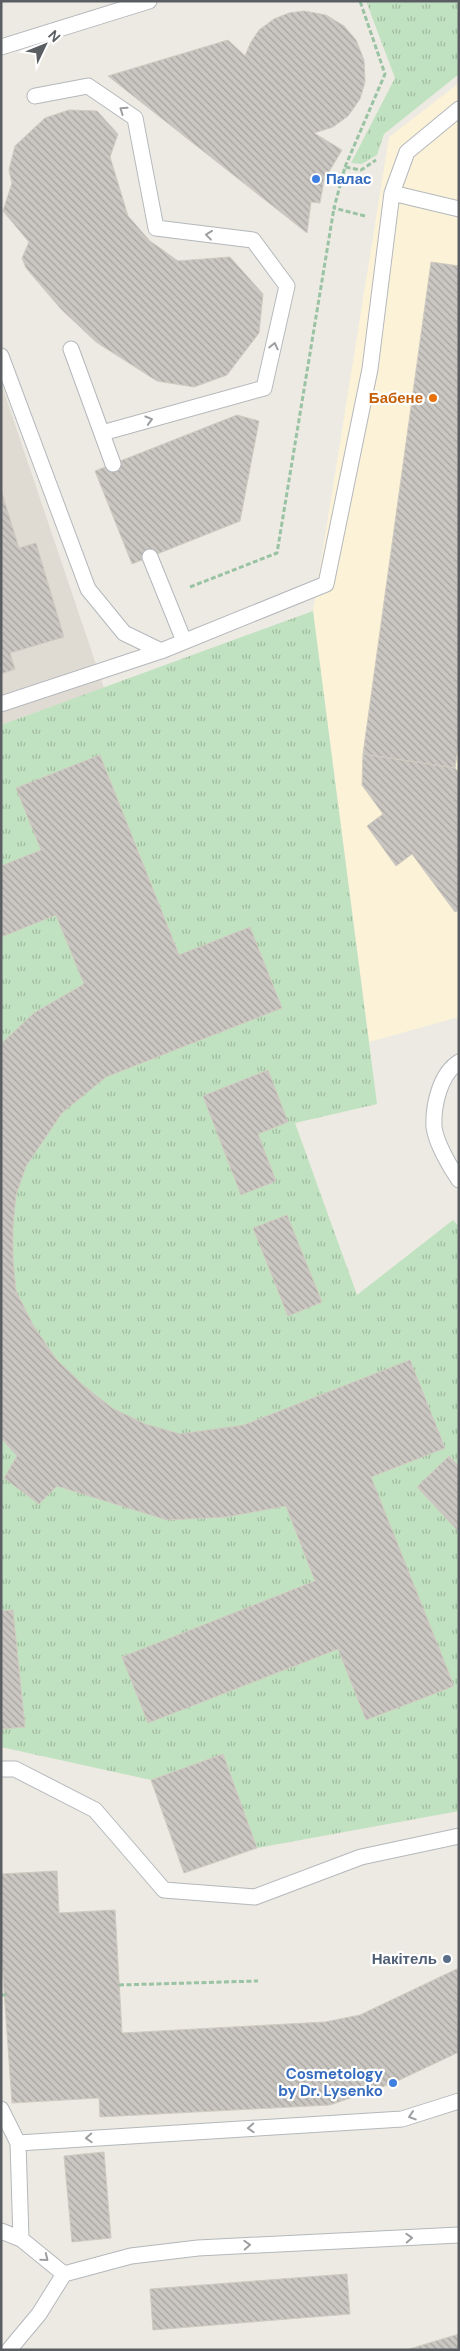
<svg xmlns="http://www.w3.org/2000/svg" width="460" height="2351" font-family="'DM Sans',sans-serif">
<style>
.commercial{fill:#fbf2d8}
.education{fill:#dfdbd3}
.grass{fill:url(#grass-tufts)}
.building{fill:url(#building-back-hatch);stroke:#d0cbc1}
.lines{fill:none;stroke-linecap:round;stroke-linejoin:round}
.service-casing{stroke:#b4b8bc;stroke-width:17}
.path{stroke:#9ac3a4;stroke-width:3;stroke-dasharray:5 2.5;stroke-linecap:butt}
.service{stroke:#fff;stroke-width:15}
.oneway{stroke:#9c9ea1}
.shop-dot{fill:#3f7fe0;stroke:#fff;stroke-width:2}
.food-dot{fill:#e8710a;stroke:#fff;stroke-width:2}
.service-dot{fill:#5c6f8a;stroke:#fff;stroke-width:2}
.labels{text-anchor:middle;stroke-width:4.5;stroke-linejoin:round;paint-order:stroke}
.shop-label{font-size:15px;font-weight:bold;fill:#366cbe;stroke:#fff;text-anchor:start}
.food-label{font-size:15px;font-weight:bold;fill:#c56008;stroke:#fff;text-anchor:end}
.service-label{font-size:15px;font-weight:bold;fill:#4e5e75;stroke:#fff;text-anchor:end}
</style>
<defs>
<pattern id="grass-tufts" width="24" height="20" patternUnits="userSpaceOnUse" patternTransform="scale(1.25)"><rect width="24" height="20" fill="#c1e2c0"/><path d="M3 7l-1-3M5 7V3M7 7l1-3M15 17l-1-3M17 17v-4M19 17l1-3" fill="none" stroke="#a0ba9f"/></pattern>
<pattern id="building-back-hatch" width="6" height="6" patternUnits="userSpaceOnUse" patternTransform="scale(1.25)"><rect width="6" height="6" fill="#cac6c1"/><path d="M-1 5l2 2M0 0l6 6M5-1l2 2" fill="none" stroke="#a7a4a0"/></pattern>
</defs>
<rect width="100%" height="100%" fill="#eceae2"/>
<path class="commercial" d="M459 83V1017L369 1042 313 611 389 137Z"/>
<path class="education" d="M1 383 104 688 1 725Z"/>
<path class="grass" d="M366 1H459V74L384 134 377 155 362 164 351 163 395 78Z
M313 611 377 1104 295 1123 357 1295 453 1220 459 1226V1811L257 1848 223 1754 151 1780 1 1747V725Z"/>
<path class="building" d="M304 11 326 15 344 26 356 40 364 60 365 82 360 99 348 116 333 127 314 133 342 150 324 180 320 203 311 202 307 233 108 76 228 40 245 56 251 42 259 30 274 19 289 13Z
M69 110 97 111 118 134 110 157 128 216 150 241 178 261 230 257 263 294 259 333 227 375 194 387 157 381 96 342 61 309 26 268 22 258 29 242 3 211 12 183 9 170 15 146 45 118Z
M431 262 459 266V741L455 768 363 754Z
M237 415 259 421 240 521 132 564 95 471Z
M1 490 19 548 36 543 64 637 10 653 15 669 1 674Z
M363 754 455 768 459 773V910L455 912 412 854 396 866 367 826 383 814 362 785Z
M100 755 179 955 250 927 282 1008 106 1077 62 1113 26 1166 16 1195 13 1227V1258L16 1291 33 1325 56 1359 83 1385 112 1408 145 1424 180 1434 244 1425 410 1360 445 1448 371 1477 454 1686 366 1720 338 1649 148 1723 122 1657 315 1581 286 1506 226 1517 167 1520 57 1486 39 1504 4 1478 17 1456 1 1438V1044L34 1013 84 984 56 915 1 937V866L41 850 16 788Z
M268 1070 288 1122 258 1134 276 1181 241 1195 203 1096Z
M287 1215 322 1302 288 1316 253 1228Z
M449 1456 459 1466V1532L417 1487Z
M13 1610 25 1727 1 1729V1611Z
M223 1754 257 1848 184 1873 151 1780Z
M57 1871 59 1913 115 1910 122 2033 325 2022 360 2015 459 1968V2052L393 2083 330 2105 100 2117 99 2098 12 2103 1 1949V1874Z
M104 2152 111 2238 72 2242 64 2156Z
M347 2274 350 2314 153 2330 150 2289Z
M459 2334V2350H406Z"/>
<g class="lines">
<defs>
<path id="service" d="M1 47 149 1
M35 96 88 86 135 118 156 228 253 240 287 286 264 388 102 433
M392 193 459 209
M71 349 113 464
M1 356 88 589 124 633 161 651 326 584 370 369 392 193 407 152 459 109
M150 557 184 641
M1 704 161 651
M459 1062C440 1074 433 1105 434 1127 436 1143 450 1167 459 1180
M1 1769H15L95 1810 164 1890 255 1897 361 1857 459 1836
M1 2109 18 2143
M1 2231 21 2239
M64 2274 21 2239 18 2143 402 2119 459 2101
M9 2350 39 2314 64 2274 131 2256 198 2248 459 2235"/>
</defs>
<use href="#service" class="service-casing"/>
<path class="path" d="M345 167 385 74 360 1
M365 216 334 208 345 167 361 170 376 160
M190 587 277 553 334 208
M119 1985 258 1981
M1 1995H6"/>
<use href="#service" class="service"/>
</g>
<defs><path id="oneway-chevron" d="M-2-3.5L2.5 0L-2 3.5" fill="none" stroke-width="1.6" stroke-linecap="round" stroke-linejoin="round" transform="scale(1.25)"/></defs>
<g class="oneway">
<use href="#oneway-chevron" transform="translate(123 110) rotate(-145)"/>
<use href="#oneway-chevron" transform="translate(209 235) rotate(-173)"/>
<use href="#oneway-chevron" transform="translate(274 346) rotate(-77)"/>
<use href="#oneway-chevron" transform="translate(149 420) rotate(-16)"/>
<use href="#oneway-chevron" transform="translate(412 2116) rotate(162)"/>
<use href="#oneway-chevron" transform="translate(251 2128) rotate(177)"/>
<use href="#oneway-chevron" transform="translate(89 2138) rotate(177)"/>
<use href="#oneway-chevron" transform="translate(409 2238) rotate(-3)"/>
<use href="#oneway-chevron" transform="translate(247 2245) rotate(-3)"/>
<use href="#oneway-chevron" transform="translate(45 2258) rotate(39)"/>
</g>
<g class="shop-dot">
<circle cx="316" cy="179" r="5"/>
<circle cx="393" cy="2083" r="5"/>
</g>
<circle class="food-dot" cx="433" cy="398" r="5"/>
<circle class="service-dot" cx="447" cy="1959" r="5"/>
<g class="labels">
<g class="shop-label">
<text x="326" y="184">Палас</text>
<text x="383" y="2079" text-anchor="end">Cosmetology<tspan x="383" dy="17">by Dr. Lysenko</tspan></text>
</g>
<g class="food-label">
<text x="423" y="403">Бабене</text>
</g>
<g class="service-label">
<text x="437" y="1964">Накітель</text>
</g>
</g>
<rect width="460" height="2351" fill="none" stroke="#5a5e62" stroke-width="5"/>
<g transform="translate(45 45) rotate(47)" stroke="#ffffff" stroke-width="4" paint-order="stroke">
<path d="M0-4L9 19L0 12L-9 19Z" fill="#5a5e62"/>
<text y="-8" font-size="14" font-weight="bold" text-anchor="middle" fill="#5a5e62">N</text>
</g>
</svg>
